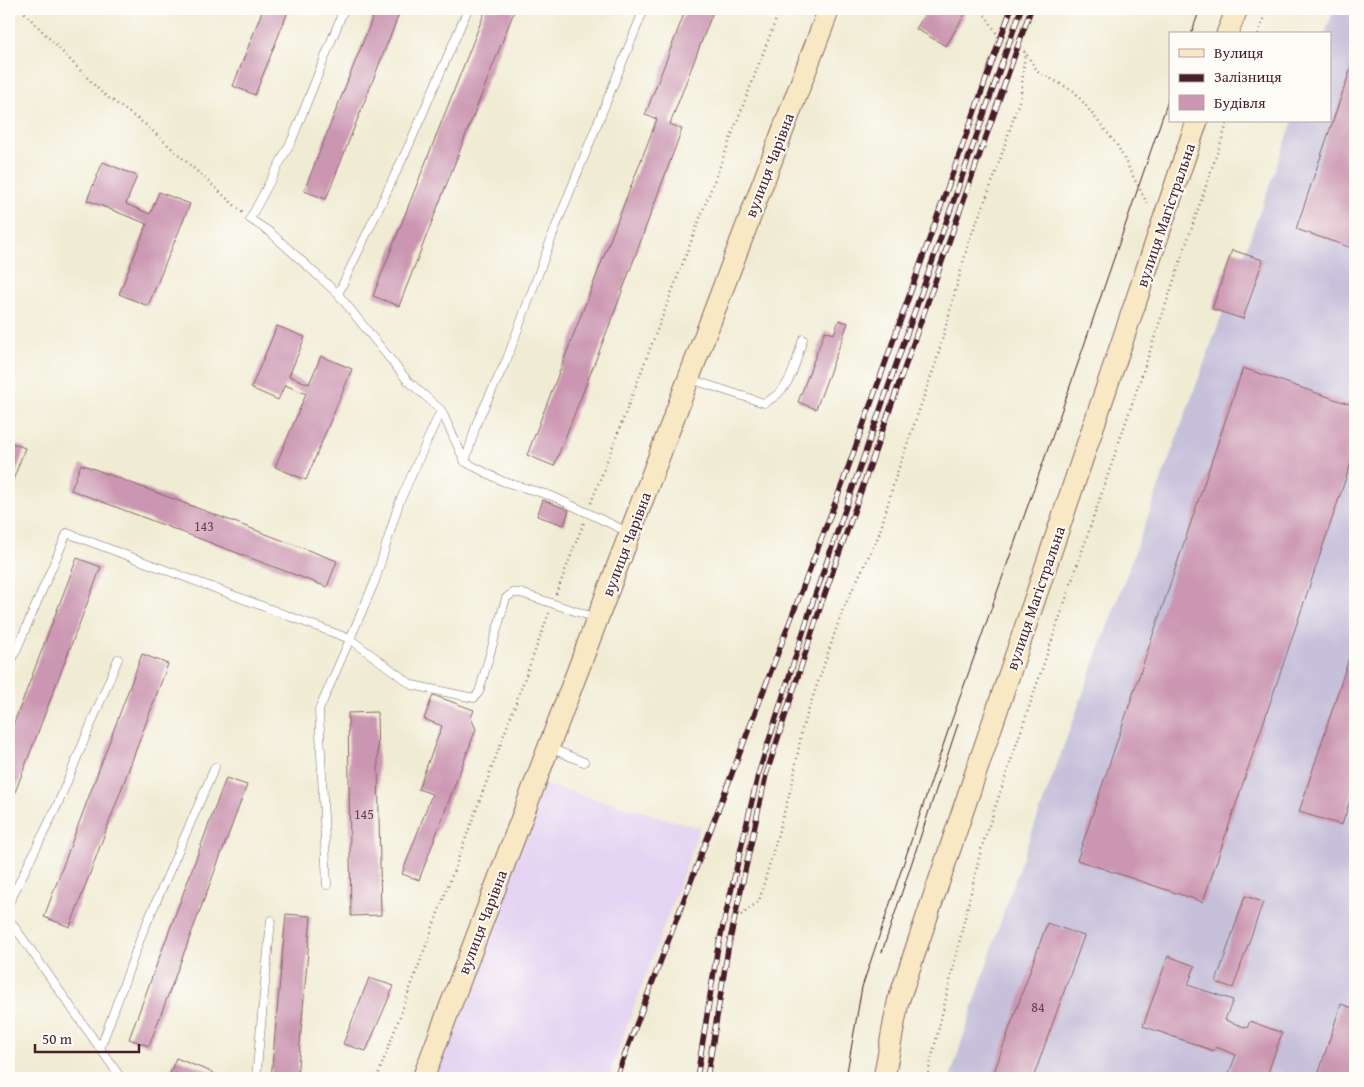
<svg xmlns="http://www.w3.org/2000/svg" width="1364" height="1087" font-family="'Gentium Book Plus',serif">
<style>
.built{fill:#e4d3f2}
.industrial{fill:#c6c0da}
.building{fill:#cb96b1}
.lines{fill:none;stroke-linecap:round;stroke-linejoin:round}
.lane-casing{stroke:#846766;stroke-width:9}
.secondary-casing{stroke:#846766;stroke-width:23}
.path{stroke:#846766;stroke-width:2.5;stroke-dasharray:1 4;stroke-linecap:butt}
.lane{stroke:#fff;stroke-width:8}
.secondary{stroke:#f8e8c3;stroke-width:21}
.tram{stroke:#4a1f2b;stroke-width:1}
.rail-casing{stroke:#4a1f2b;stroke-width:5.5}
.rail{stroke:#fdfcf7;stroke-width:4;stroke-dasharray:11;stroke-linecap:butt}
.labels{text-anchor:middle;stroke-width:4;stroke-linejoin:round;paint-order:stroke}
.number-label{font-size:14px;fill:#6a3d4c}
.street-label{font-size:16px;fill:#4a1f2b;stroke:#fdfcf7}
</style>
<rect width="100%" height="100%" fill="#fdfcf7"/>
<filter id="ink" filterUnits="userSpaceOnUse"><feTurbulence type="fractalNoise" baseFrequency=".02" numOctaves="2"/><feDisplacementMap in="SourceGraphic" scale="10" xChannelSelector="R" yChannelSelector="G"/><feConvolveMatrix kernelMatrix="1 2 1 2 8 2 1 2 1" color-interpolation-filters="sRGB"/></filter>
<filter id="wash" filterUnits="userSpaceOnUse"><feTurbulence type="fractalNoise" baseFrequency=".0096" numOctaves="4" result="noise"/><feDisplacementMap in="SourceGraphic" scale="20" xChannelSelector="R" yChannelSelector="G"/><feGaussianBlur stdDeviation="1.12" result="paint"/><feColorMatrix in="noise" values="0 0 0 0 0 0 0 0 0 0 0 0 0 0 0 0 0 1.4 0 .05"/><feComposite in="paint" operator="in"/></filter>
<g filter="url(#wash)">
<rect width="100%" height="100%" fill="#f0ecd4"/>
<path class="built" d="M543 784 700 828 608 1078H461L432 1072Z"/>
<path class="industrial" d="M1334 9H1355V1078H950L1012 887 1293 121H1330V34H1325Z"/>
<g id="blocks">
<path class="building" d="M263 9H289L255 95 233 86Z
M376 9H401L326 199 304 191Z
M486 9H515L399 306 373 296Z
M686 9H714L670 124 682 129 613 316 554 466 527 455 657 119 645 115Z
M928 9H968L946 46 916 29Z
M1355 56V249L1296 229Z
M103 162 137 176 126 204 150 214 159 192 190 204 148 306 119 294 147 224 87 200Z
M1232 250 1263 260 1243 319 1212 309Z
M839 320 848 323 816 409 798 402 825 331 834 334Z
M277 326 305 337 289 376 309 384 321 356 352 369 306 480 275 467 306 394 285 385 278 400 251 388Z
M1243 368 1355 406V451L1203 902 1077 860Z
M9 442 25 448 9 491Z
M81 464 337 561 327 587 71 490Z
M543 500 569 510 564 525 537 516Z
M77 558 101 567 9 808V736Z
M1351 652 1355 654V785L1342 825 1299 812Z
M142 654 168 664 70 927 44 917Z
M433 695 474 710 471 718 476 729 419 880 402 874 432 794 418 789 442 726 424 719Z
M377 712 381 915 351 916 348 713Z
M226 778 247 785 149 1046 129 1039Z
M1245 896 1263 902 1233 988 1216 982Z
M286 914 311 916 297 1078H271Z
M1047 923 1084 936 1033 1078H992Z
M1168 956 1195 966 1188 985 1233 1000 1225 1020 1247 1028 1250 1021 1282 1033 1266 1078H1227L1236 1055 1216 1047 1214 1051 1143 1026Z
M369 978 394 986 366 1051 343 1044Z
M1341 1004 1355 1009V1078H1317Z
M176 1058 214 1073 212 1078H168Z"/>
</g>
</g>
<g filter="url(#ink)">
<use href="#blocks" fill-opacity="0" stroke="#846766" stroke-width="1"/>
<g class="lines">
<defs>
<path id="lane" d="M338 294 270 232 250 219 292 140 344 9
M690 379 764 403C792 390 794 366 803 339
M441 410 407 380 338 294 410 143 468 9
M465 462 477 422 507 359 556 226 644 9
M9 667 67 533 350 639 375 581 399 503 441 410 465 462 502 481 552 496 630 533
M550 748 584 762
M327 885 319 710 350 639 412 685 474 698 479 692 506 598 513 593H521L596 618
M9 903 57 806 118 659
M9 919 121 1078
M100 1049 142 934 215 767
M256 1078 271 920"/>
<path id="secondary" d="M1227 34 1237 9
M423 1078 829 9
M884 1078 898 1002 1197 121"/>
</defs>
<use href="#lane" class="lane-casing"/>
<use href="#secondary" class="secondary-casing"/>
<path class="path" d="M21 9 102 93 146 125 243 213
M977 9 986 16 1000 39 1025 52 1038 72 1074 91 1117 145 1149 207
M1258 34 1267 9
M591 503 780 9
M556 594 584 522
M741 915 759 901 793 781 802 729 843 609 879 535 894 482 936 362 969 241 994 178 1021 95 1025 52
M377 1078 549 613
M927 1078 982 846 1228 121"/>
<use href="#lane" class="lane"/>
<use href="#secondary" class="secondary"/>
<path class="tram" d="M1191 34 1200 9
M882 952 958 724
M846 1078 862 987 949 728 1067 395 1170 95"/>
<defs>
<path id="rail" d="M616 1078 843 482 1011 9
M697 1078 717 952 758 775 813 601 1021 9
M707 1078 728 949 766 775 822 602 1031 9"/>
</defs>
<use href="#rail" class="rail-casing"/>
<use href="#rail" class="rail"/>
</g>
</g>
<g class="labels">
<g class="number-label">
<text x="204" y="531">143</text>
<text x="364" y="819">145</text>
<text x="1038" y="1012">84</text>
</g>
<g class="street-label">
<text transform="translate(769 165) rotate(-69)" y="6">вулиця Чарівна</text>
<text transform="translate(1165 215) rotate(-71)" y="6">вулиця Магістральна</text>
<text transform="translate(626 544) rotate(-69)" y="6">вулиця Чарівна</text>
<text transform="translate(1035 598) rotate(-71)" y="6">вулиця Магістральна</text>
<text transform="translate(482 922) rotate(-69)" y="6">вулиця Чарівна</text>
</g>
</g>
<rect width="1364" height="1087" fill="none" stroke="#fdfcf7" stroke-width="30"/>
<rect x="1169" y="32" width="162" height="90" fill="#fdfcf7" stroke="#b5a4a5"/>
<rect x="1179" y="49" width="25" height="8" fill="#f8e8c3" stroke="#b5a4a5"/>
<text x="1214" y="58" font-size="15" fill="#4a1f2b">Вулиця</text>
<rect x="1179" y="74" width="25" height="8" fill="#4a1f2b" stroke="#b5a4a5"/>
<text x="1214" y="82" font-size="15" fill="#4a1f2b">Залізниця</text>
<rect x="1179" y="95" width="25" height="15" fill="#cb96b1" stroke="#b5a4a5"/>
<text x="1214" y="108" font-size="15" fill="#4a1f2b">Будівля</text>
<path d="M35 1044v8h104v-8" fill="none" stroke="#4a1f2b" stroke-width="2.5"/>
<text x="42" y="1044" font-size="15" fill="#4a1f2b" stroke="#fdfcf7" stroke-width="4" paint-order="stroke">50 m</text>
</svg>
